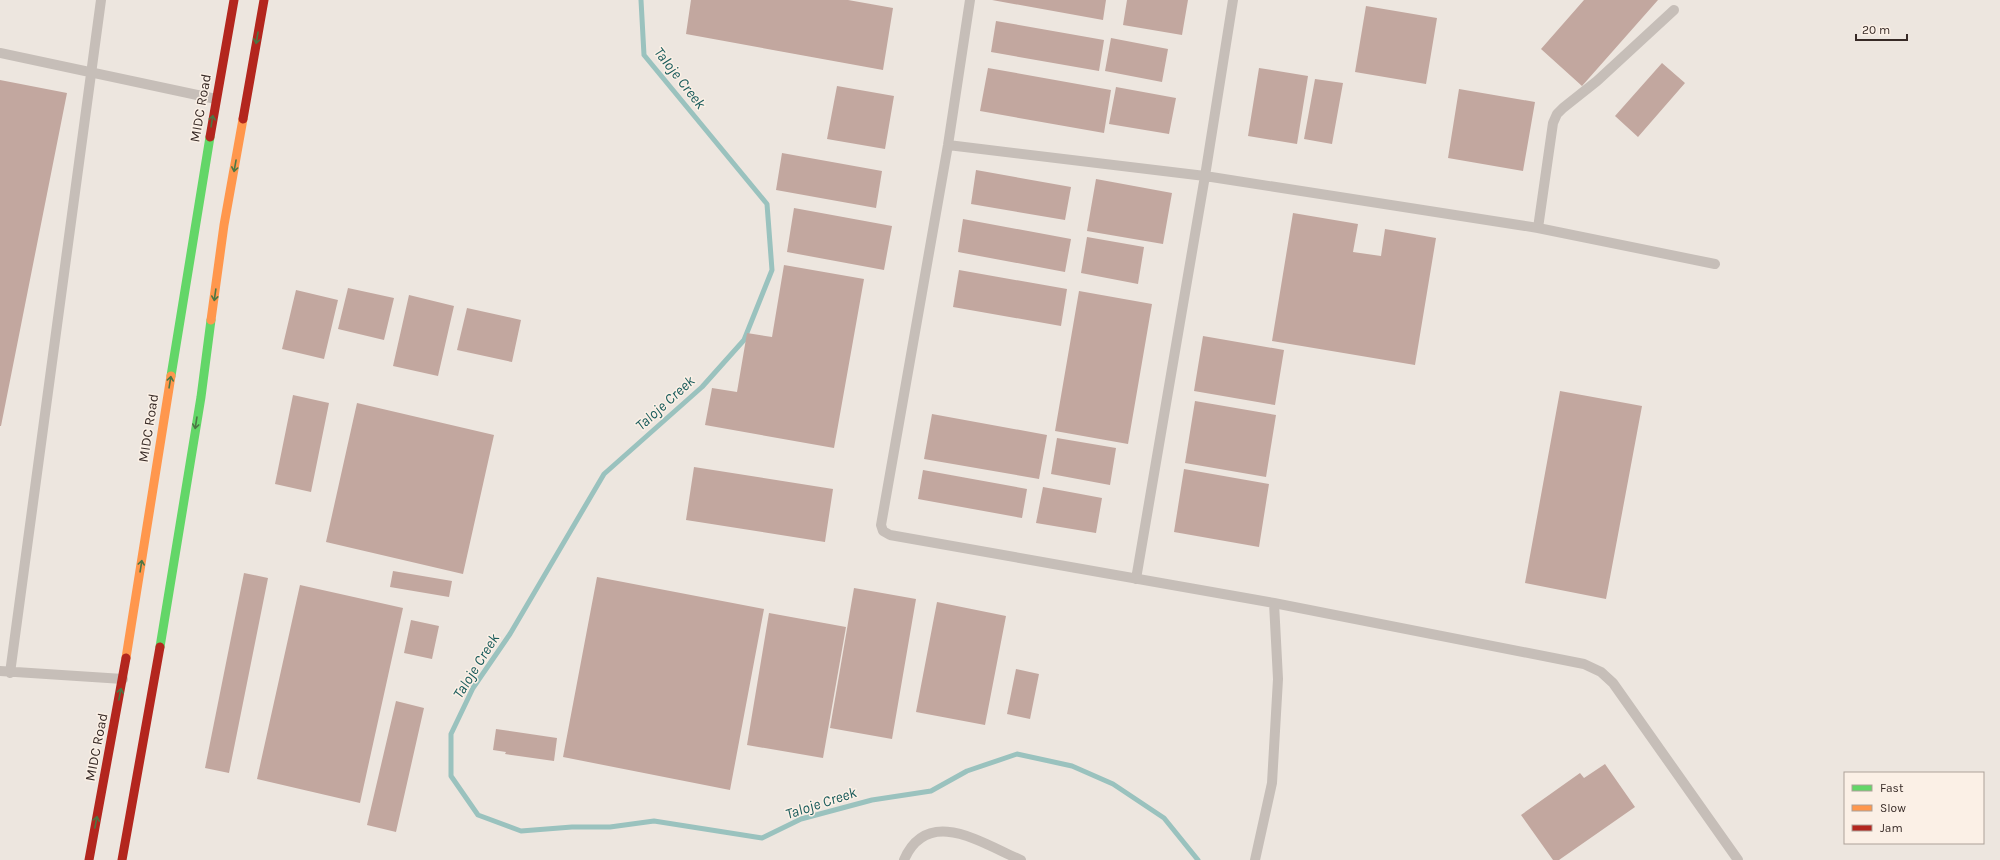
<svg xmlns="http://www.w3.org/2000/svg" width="2000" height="860" font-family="Karla,sans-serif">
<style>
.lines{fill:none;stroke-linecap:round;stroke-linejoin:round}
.stream{stroke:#9ac2be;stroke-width:5}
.building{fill:#c2a79f}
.lane{stroke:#c6beb8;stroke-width:10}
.fast{stroke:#63d668;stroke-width:9}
.slow{stroke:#ff974d;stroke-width:9}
.jam{stroke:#b3261e;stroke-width:9}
.oneway{stroke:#4b7744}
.labels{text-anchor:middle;stroke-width:3;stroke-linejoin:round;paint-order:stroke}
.street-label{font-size:14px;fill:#372a26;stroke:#fbf0e6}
.water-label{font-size:15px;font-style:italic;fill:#195b5b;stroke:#fbf0e6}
</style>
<rect width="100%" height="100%" fill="#ede6df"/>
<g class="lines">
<path class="stream" d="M641 0 644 55 767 204 772 270 744 340 702 387 604 474 510 634 473 688 451 734V776L478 815 521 831 572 827H610L654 821 762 838 801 819 872 800 931 791 967 771 1017 754 1072 766 1113 784 1164 818 1198 860"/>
</g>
<path class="building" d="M691 0H848L893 8 883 70 686 34Z
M992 0H1106L1103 20Z
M1127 0H1188L1182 35 1123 25Z
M1584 0H1658L1582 86 1541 49Z
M1366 6 1437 18 1426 84 1355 72Z
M996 21 1104 40 1099 71 991 52Z
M1111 38 1168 49 1162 82 1105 71Z
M1662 63 1685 83 1638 137 1615 116Z
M988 68 1111 90 1104 133 980 111Z
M1259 68 1308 76 1297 144 1248 136Z
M1315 79 1343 83 1332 144 1304 139Z
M0 80 67 93 1 426H0Z
M837 86 894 96 885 149 827 139Z
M1116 87 1176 98 1169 134 1109 124Z
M1459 89 1535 102 1523 171 1448 158Z
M782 153 882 171 876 208 776 190Z
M976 170 1071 187 1065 220 971 204Z
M1096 179 1172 193 1163 244 1087 231Z
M794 208 892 226 884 270 787 252Z
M1293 213 1358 224 1353 252 1381 256 1385 229 1436 238 1415 365 1272 341Z
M963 219 1071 239 1065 272 958 252Z
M1087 237 1144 247 1138 284 1081 273Z
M784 265 864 279 834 448 705 425 712 388 737 392 747 333 772 337Z
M959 270 1067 289 1061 326 953 307Z
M348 288 394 298 384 340 338 329Z
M296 290 338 300 324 359 282 349Z
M1079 291 1152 304 1128 444 1055 431Z
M409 295 454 306 438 376 393 366Z
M467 308 521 320 512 362 457 350Z
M1203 336 1284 350 1275 405 1194 391Z
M1560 391 1642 406 1606 599 1525 583Z
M293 395 329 403 311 492 275 484Z
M1195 401 1276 415 1266 477 1185 463Z
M357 403 494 435 463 574 326 542Z
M932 414 1047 435 1039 479 924 459Z
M1057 438 1116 448 1110 485 1051 474Z
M694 467 833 489 825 542 686 520Z
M1184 469 1269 484 1259 547 1174 532Z
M923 470 1027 489 1022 518 918 499Z
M1043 487 1102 498 1096 533 1036 523Z
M393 571 452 581 449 597 390 587Z
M244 573 268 578 229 773 205 768Z
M597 577 764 609 730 790 563 757Z
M300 585 403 608 360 803 257 779Z
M854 588 916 599 892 739 830 728Z
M937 602 1006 616 985 725 916 712Z
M769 613 846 627 823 758 747 745Z
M411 620 439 626 432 659 404 653Z
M1016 669 1039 674 1030 719 1007 714Z
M396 701 424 708 396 832 367 825Z
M496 729 557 738 554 761 505 754 506 752 493 750Z
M1605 764 1635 807 1559 860H1553L1521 815 1580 773 1584 778Z"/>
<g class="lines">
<path class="lane" d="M970 0 948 145 881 525 883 531 890 535 1274 603 1584 664 1601 672 1613 683 1738 860
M0 53 216 99
M948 145 1205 176 1538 228 1715 264
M1538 228 1553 123 1557 114 1563 108 1597 81 1674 10
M1136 579 1205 176 1233 0
M0 671 123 679
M10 673 101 0
M904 860C928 805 983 844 1021 860
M1255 860 1272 783 1278 679 1274 603"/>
<path class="fast" d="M171 376 210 137
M160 647 201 397 211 320"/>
<path class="slow" d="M211 320 224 225 243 119
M126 658 171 376"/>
<path class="jam" d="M243 119 264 0
M210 137 234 0
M89 860 126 658
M122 860 160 647"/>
</g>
<defs><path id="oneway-shaft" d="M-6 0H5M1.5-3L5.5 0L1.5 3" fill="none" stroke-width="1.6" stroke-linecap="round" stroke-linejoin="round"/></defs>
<g class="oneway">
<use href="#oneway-shaft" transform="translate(257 38) rotate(100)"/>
<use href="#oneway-shaft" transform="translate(212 121) rotate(-81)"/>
<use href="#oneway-shaft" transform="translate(235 166) rotate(100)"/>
<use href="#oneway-shaft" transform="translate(215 295) rotate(98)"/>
<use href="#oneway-shaft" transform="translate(170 382) rotate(-81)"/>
<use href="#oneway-shaft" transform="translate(196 423) rotate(99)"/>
<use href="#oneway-shaft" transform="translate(141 566) rotate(-81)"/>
<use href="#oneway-shaft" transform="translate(120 694) rotate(-79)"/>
<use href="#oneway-shaft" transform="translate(96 822) rotate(-79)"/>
</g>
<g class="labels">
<g class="street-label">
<text transform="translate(200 108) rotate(-80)" y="5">MIDC Road</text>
<text transform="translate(148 428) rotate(-81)" y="5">MIDC Road</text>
<text transform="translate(96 747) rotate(-79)" y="5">MIDC Road</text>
</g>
<g class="water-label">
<text transform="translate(680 78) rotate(52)" y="5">Taloje Creek</text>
<text transform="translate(665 403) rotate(-42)" y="5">Taloje Creek</text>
<text transform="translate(476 666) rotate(-58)" y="5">Taloje Creek</text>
<text transform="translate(821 803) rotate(-18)" y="5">Taloje Creek</text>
</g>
</g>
<rect x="1844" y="772" width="140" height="72" fill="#fbf0e6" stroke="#ada199"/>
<rect x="1852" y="785" width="20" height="6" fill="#63d668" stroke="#ada199"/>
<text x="1880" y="792" font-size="12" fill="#372a26">Fast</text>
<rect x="1852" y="805" width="20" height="6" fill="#ff974d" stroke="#ada199"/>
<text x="1880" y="812" font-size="12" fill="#372a26">Slow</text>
<rect x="1852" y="825" width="20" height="6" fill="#b3261e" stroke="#ada199"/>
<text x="1880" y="832" font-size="12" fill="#372a26">Jam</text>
<path d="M1856 34v6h51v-6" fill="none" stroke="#372a26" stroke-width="2"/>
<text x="1862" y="34" font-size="12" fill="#372a26" stroke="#fbf0e6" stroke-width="3" paint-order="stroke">20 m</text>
</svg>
